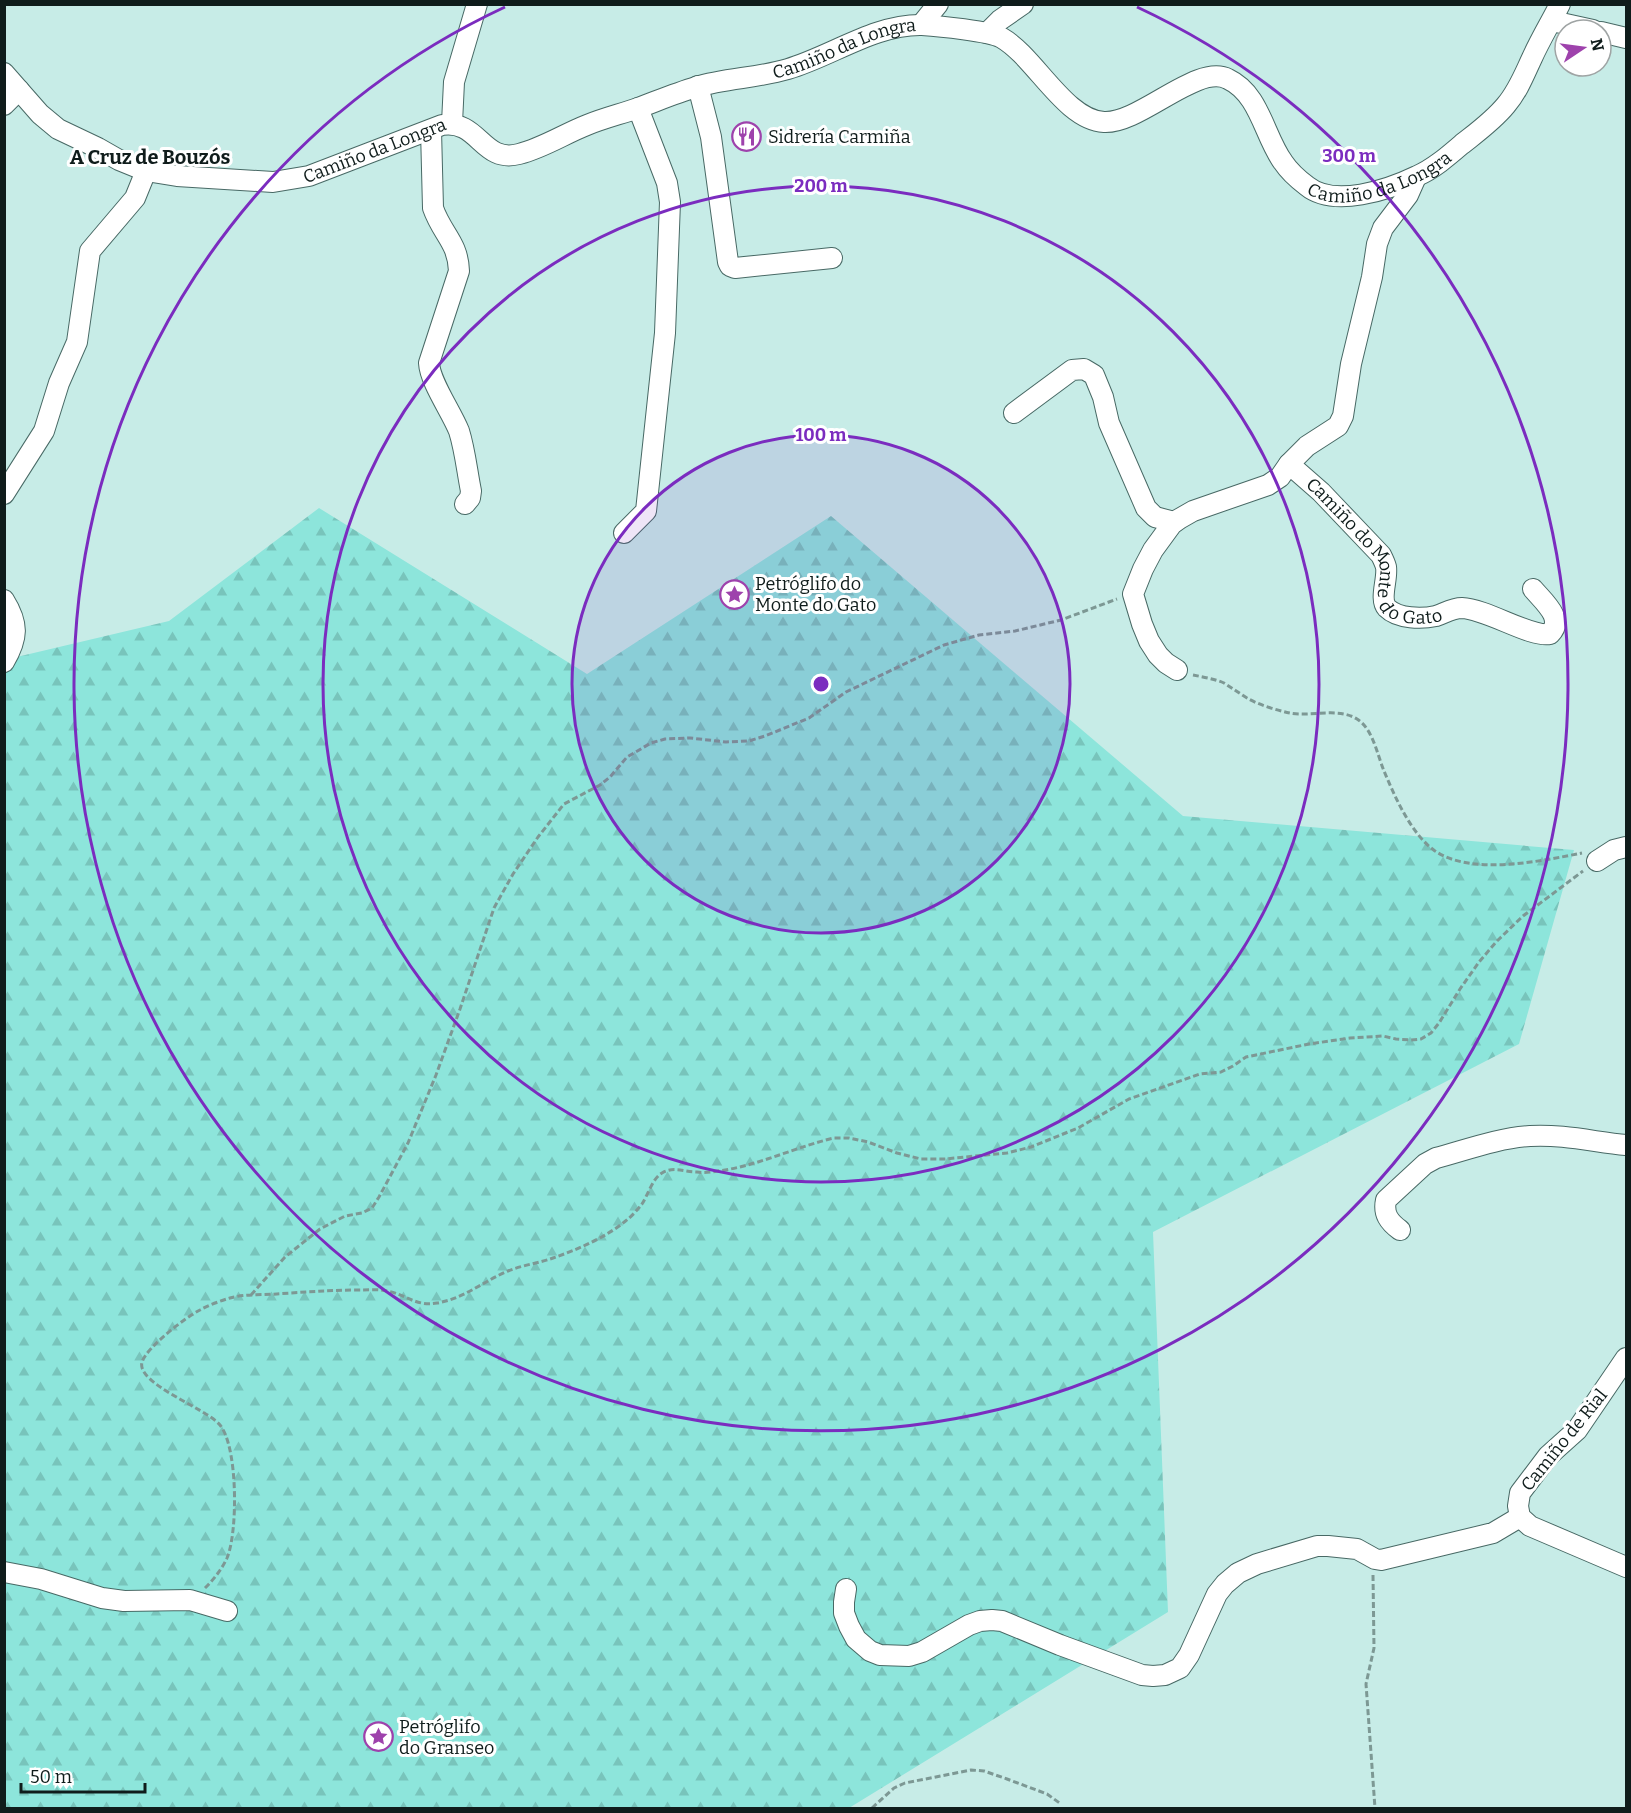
<svg xmlns="http://www.w3.org/2000/svg" width="1631" height="1813" font-family="Bitter,serif">
<style>
.forest{fill:url(#forest-firs)}
.lines{fill:none;stroke-linecap:round;stroke-linejoin:round}
.minor-casing{stroke:#486965;stroke-width:22}
.path{stroke:#7d9894;stroke-width:3;stroke-dasharray:6 3;stroke-linecap:butt}
.minor{stroke:#fff;stroke-width:20}
.ring{fill:none;stroke:#7b2cbf;stroke-width:3}
.labels{text-anchor:middle;stroke-width:6;stroke-linejoin:round;paint-order:stroke}
.street-label{font-size:18px;fill:#0f1c1b;stroke:#fff}
.poi-label{font-size:18px;fill:#0f1c1b;stroke:#fff;text-anchor:start}
.neighbourhood-label{font-size:20px;font-weight:bold;fill:#0f1c1b;stroke:#fff}
.centre{fill:#7b2cbf;stroke:#fff;stroke-width:3}
.ring-label{font-size:18px;text-anchor:middle;font-weight:bold;fill:#7b2cbf;stroke:#fff;stroke-width:6;stroke-linejoin:round;paint-order:stroke}
</style>
<defs>
<pattern id="forest-firs" width="22" height="20" patternUnits="userSpaceOnUse" patternTransform="scale(1.5)"><rect width="22" height="20" fill="#8de5db"/><path d="M5 1l3.5 6h-7zM16 11l3.5 6h-7z" fill="#78c4bb"/></pattern>
</defs>
<rect width="100%" height="100%" fill="#c7ece7"/>
<path class="forest" d="M319 508 587 674 831 516 1183 816 1574 850 1519 1044 1153 1232 1168 1612 849 1808H5L4 660 169 621Z"/>
<g class="lines">
<defs>
<g id="minor">
<path d="M1552 21 1593 30"/>
<path d="M921 25 938 4"/>
<path d="M1601 32 1626 38"/>
<path d="M987 33 1000 20 1023 4"/>
<path id="s1" d="M4 73 40 114 58 129 98 148 119 160 146 171 177 176 273 182 309 176 442 125C479 119 482 164 519 154 543 148 564 134 587 125 604 118 621 114 638 108 657 101 676 93 696 87 726 78 758 78 788 69 832 56 875 24 922 25 938 26 990 31 1002 38 1035 57 1065 120 1104 122 1140 124 1197 63 1228 79 1260 94 1264 136 1283 162 1289 171 1299 180 1307 186 1334 208 1388 190 1417 176 1433 169 1447 157 1461 145 1476 133 1493 121 1506 105 1518 91 1524 75 1532 58 1540 40 1551 22 1560 4"/>
<path d="M698 86 711 137 728 262 730 266 735 268 832 258"/>
<path d="M4 105 19 90"/>
<path d="M452 123 454 82 477 4"/>
<path d="M431 130 433 208C442 234 458 242 459 271L429 363C430 382 451 411 459 431 465 450 467 471 471 491L470 498 465 504"/>
<path d="M1014 413 1072 370 1084 369 1094 375 1103 397 1109 423 1146 508 1155 517 1174 522"/>
<path id="s2" d="M1289 464 1321 492 1381 555C1383 559 1385 563 1386 567 1388 579 1379 599 1387 608 1398 619 1422 619 1436 616 1445 613 1452 608 1462 608 1487 609 1531 638 1550 634 1565 619 1544 602 1533 589"/>
<path d="M4 494 44 431 59 383 77 342 90 251 135 198 146 171"/>
<path d="M624 533 646 511 665 333 670 202 667 183 638 108"/>
<path d="M4 600C19 624 18 638 4 662"/>
<path d="M1177 670 1166 663 1158 655 1149 641 1142 624 1133 594 1143 569 1153 550 1172 524 1179 519 1193 511 1268 485 1280 477 1289 464 1307 446 1338 426 1343 416 1351 364 1372 277 1377 244 1383 228 1408 195 1416 177"/>
<path d="M1597 861 1614 850 1626 847"/>
<path d="M1400 1230C1389 1222 1383 1214 1386 1200L1425 1164 1436 1158C1466 1150 1498 1138 1530 1136 1562 1134 1595 1142 1626 1145"/>
<path d="M1626 1358 1577 1430 1548 1456 1520 1493 1518 1506 1520 1517 1530 1526 1626 1567"/>
<path d="M4 1572 41 1579 102 1598 124 1601 190 1600 227 1611"/>
<path d="M846 1589 844 1602V1613L849 1626 856 1639 870 1651 880 1655 909 1656 922 1652 969 1625 980 1621 992 1620 1002 1621 1060 1645 1142 1675 1153 1676 1165 1675 1180 1668 1189 1655 1217 1594 1225 1584 1238 1573 1257 1564 1317 1546H1328L1357 1549 1375 1559 1381 1560 1493 1533 1520 1517"/>
</g>
</defs>
<use href="#minor" class="minor-casing"/>
<path class="path" d="M1193 675C1203 677 1215 679 1224 683 1232 688 1239 693 1247 698 1259 705 1276 710 1290 713 1311 717 1338 707 1357 719 1373 729 1377 754 1384 771 1395 797 1411 834 1435 851 1472 876 1541 861 1582 853
M251 1295 285 1257 320 1229 345 1216 362 1213 372 1208 379 1197 408 1143 436 1075 460 1009 494 908 513 874 538 837 564 804 600 785 610 777 627 757 651 743 665 739 690 738 726 742 749 741 765 736 809 718 846 692 944 645 979 635 1015 631 1061 620 1117 599
M1373 1575 1374 1648 1366 1684 1375 1808
M205 1588C214 1579 222 1569 227 1558 238 1532 238 1447 220 1425 206 1408 136 1384 142 1362 146 1348 187 1316 200 1310 209 1305 220 1301 230 1298 244 1294 262 1295 277 1294 305 1292 332 1290 361 1290 369 1290 379 1289 387 1291 405 1294 416 1307 437 1303 463 1299 484 1281 508 1271 523 1265 539 1263 553 1258 579 1249 607 1237 628 1219 633 1215 638 1209 642 1204 648 1195 652 1179 662 1173 674 1166 684 1172 697 1172 704 1173 711 1172 718 1171 758 1166 795 1147 834 1138H849L868 1142 897 1153 921 1159H945L1007 1153 1031 1147 1078 1128 1129 1099 1200 1074 1221 1072 1233 1066 1246 1057 1309 1044 1350 1038 1383 1036 1396 1039 1411 1040 1421 1039 1431 1033 1439 1023 1460 989 1479 962 1497 941 1523 916 1583 871
M872 1808 894 1788 905 1783 971 1770 984 1771 1007 1779 1047 1794 1061 1804"/>
<use href="#minor" class="minor"/>
</g>
<circle cx="821" cy="684" r="249" fill="#7b2cbf" fill-opacity=".12"/>
<g class="ring">
<circle cx="821" cy="684" r="249"/>
<circle cx="821" cy="684" r="498"/>
<path d="M1137 7A747 747 0 1 1 505 7"/>
</g>
<defs>
<symbol id="restaurant-ring" viewBox="-11 -11 22 22"><circle r="9.5" fill="#fff" stroke="#9e42ac" stroke-width="1.5"/><path d="M-5-6h1v4h1v-4h1v4h1v-4h1v5L-1.5 .5V6h-2V.5L-5-1ZM5-6V6H3V1.5H1.5Q1.5-4 5-6Z" fill="#9e42ac"/></symbol>
<symbol id="sight-ring" viewBox="-11 -11 22 22"><circle r="9.5" fill="#fff" stroke="#9e42ac" stroke-width="1.5"/><path d="M0-6L1.8-2.2L6-1.7L2.9 1.2L3.7 5.4L0 3.3L-3.7 5.4L-2.9 1.2L-6-1.7L-1.8-2.2Z" fill="#9e42ac"/></symbol>
</defs>
<g fill-rule="evenodd">
<use href="#restaurant-ring" x="730" y="120" width="33" height="33"/>
<use href="#sight-ring" x="718" y="578" width="33" height="33"/>
<use href="#sight-ring" x="362" y="1720" width="33" height="33"/>
</g>
<g class="labels">
<g class="street-label">
<text dy="6" stroke="none"><textPath href="#s1" startOffset="912">Camiño da Longra</textPath></text>
<text dy="6" stroke="none"><textPath href="#s1" startOffset="410">Camiño da Longra</textPath></text>
<text dy="6" stroke="none"><textPath href="#s1" startOffset="1558">Camiño da Longra</textPath></text>
<text dy="6" stroke="none"><textPath href="#s2" startOffset="134">Camiño do Monte do Gato</textPath></text>
<text transform="translate(1564 1440) rotate(-51)" y="6">Camiño de Rial</text>
</g>
<g class="poi-label">
<text x="768" y="143">Sidrería Carmiña</text>
<text x="755" y="590">Petróglifo do<tspan x="755" dy="21">Monte do Gato</tspan></text>
<text x="399" y="1733">Petróglifo<tspan x="399" dy="21">do Granseo</tspan></text>
</g>
<g class="neighbourhood-label">
<text x="150" y="164">A Cruz de Bouzós</text>
</g>
</g>
<circle cx="821" cy="684" r="9" class="centre"/>
<g class="ring-label">
<text x="1349" y="162">300 m</text>
<text x="821" y="192">200 m</text>
<text x="821" y="441">100 m</text>
</g>
<rect width="1631" height="1813" fill="none" stroke="#0f1c1b" stroke-width="12"/>
<g transform="translate(1583 48) rotate(77)"><circle r="28" fill="#ffffff" stroke="#9fa4a4" stroke-width="1.5"/>
<path d="M0-4.5L10 22L0 15L-10 22Z" fill="#9e42ac"/>
<text y="-9" font-size="16" font-weight="bold" text-anchor="middle" fill="#0f1c1b">N</text>
</g>
<path d="M21 1783v9h124v-9" fill="none" stroke="#0f1c1b" stroke-width="3"/>
<text x="30" y="1783" font-size="18" fill="#0f1c1b" stroke="#ffffff" stroke-width="4.5" paint-order="stroke">50 m</text>
</svg>
